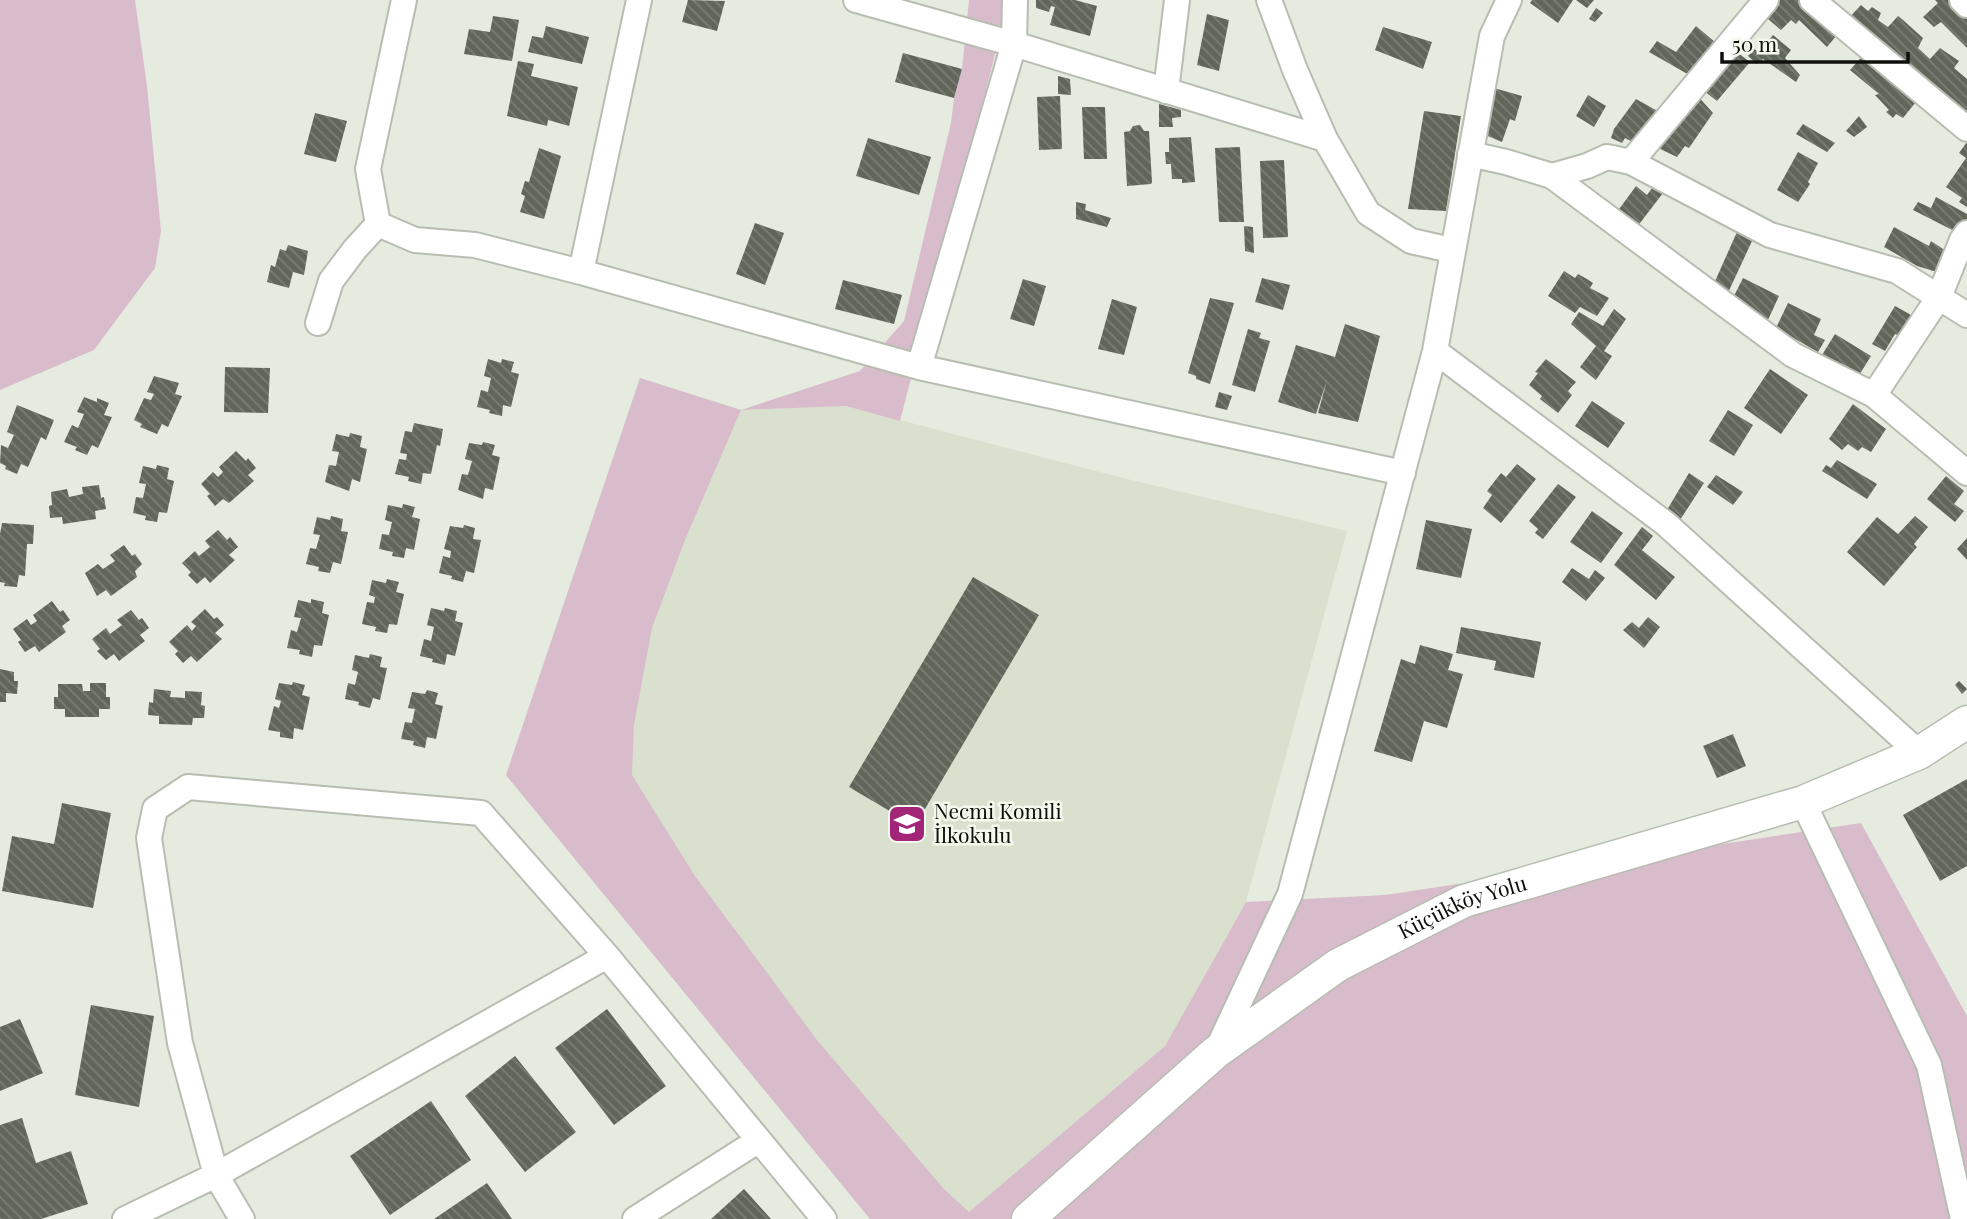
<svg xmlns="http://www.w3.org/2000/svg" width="1967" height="1219" font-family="'Playfair Display',serif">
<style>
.built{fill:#d9e1ce}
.green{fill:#d9bccb}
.building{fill:url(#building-back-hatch)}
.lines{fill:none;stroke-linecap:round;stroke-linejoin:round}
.minor-casing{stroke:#b8bdb1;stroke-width:28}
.major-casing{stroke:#b8bdb1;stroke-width:35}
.minor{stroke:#fff;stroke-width:24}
.major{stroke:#fff;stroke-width:32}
.labels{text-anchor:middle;stroke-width:5;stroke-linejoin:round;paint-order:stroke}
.poi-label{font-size:21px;fill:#0f100c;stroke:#f3f9ec;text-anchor:start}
.street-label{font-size:21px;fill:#0f100c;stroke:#f3f9ec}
</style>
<defs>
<pattern id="building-back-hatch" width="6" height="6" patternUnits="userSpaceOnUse" patternTransform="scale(1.75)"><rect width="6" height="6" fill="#61665b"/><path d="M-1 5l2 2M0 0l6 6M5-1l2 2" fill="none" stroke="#7b7e76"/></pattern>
</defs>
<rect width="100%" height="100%" fill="#e6ebdf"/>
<path class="built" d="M640 378 741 410 846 406 1127 479 1347 531 1246 902 1165 1046 961 1219H870L506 775Z"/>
<path class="green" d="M0 0H135L147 86 161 231 155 268 94 350 0 390Z
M969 0H1004L1005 16 900 421 846 406 741 410 685 540 652 628 634 725 632 775 695 876 817 1040 943 1188 969 1212 1165 1046 1246 902 1385 895 1861 823 1967 1016V1219H870L506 775 640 378 741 410 860 371 904 321 951 123 954 98 962 69Z"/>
<path class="building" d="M688 0 725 1 717 31 682 22Z
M1036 0H1075L1097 6 1090 36 1050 25 1055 7 1051 6 1049 12 1036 8Z
M1532 0H1573L1558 23 1530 3Z
M1576 0H1594L1587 8Z
M1771 0H1806L1842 29 1827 47 1799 20 1796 24 1791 20 1781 30 1760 12Z
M1935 0H1957L1967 9V48L1941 22 1934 27 1923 17 1938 3Z
M1861 5 1868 11 1872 7 1881 13 1878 20 1888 27 1898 16 1903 20 1923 38 1918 48 1930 59 1940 48 1959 61 1954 68 1967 79V117L1847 20Z
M1596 8 1603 13 1595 22 1589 19Z
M1207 14 1229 20 1219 71 1197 65Z
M493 16 519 20 512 61 464 54 469 29 490 32Z
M546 26 589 37 582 64 528 52 532 36 543 38Z
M1696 26 1716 43 1691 76 1649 52 1657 41 1676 52Z
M1383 27 1432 42 1423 69 1375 50Z
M1773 35 1791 50 1785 58 1800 75 1796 82 1763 59 1757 64 1748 56 1754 49 1759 52Z
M1730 47 1750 62 1717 101 1699 87Z
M1867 51 1920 97 1903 118 1896 114 1893 118 1886 112 1889 110 1875 95 1879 94 1850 70Z
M903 53 962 69 954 98 895 82Z
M518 61 534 64 531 76 578 87 569 126 548 120 547 126 507 116Z
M1058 76 1070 79 1071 95 1058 94Z
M1494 88 1522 96 1515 121 1510 119 1502 142 1483 134Z
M1695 93 1713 113 1689 148 1685 146 1677 157 1654 146Z
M1588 95 1606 106 1594 127 1576 116Z
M1060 96 1062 149 1039 150 1037 97Z
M1636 99 1661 113 1640 146 1625 138 1622 143 1611 138 1614 129Z
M1159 104 1181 110V117L1172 118 1173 127H1159Z
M1082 107H1105L1107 159H1084Z
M1424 111 1461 116 1446 211 1408 209Z
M315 113 347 121 336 162 304 154Z
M1859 116 1867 127 1854 137 1846 131Z
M1803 124 1835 143 1827 152 1796 134Z
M1140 125 1144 131H1149L1152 182 1151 184 1127 186 1124 132 1130 131 1133 126Z
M1191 137 1195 182 1182 183V179H1172L1171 164H1166L1165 152H1169V138Z
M868 138 931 157 919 195 856 176Z
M1967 142V207L1959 202 1962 198 1946 187 1966 158 1959 153Z
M1240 147 1244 222H1219L1215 148Z
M539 148 561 156 544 219 520 212 525 196 521 194 525 181 529 182Z
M1798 152 1818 163 1808 182 1810 184 1798 202 1777 190Z
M1284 160 1288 237 1263 238 1260 161Z
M1636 186 1647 195 1652 188 1663 193 1637 227 1617 212Z
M1936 197 1967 214V232L1964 236 1913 210 1918 202 1931 208Z
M1076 202 1086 204 1085 210 1111 218 1107 227 1076 219Z
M755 223 784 233 765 285 736 274Z
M1244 226 1253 227 1254 253 1245 251Z
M1894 227 1929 246 1931 241 1952 255 1940 273 1917 266 1884 247Z
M1737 232 1753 239 1726 297 1712 288Z
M288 245 308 251 304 275 293 272 289 288 267 282 271 265 275 267 280 249 286 251Z
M1564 271 1575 278 1578 274 1587 279 1593 283 1590 288 1609 298 1597 316 1580 307 1575 313 1548 296Z
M1262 278 1290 285 1283 310 1255 302Z
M1743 278 1779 296 1767 322 1732 300Z
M1023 279 1046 286 1034 326 1010 319Z
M843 280 902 295 894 324 835 309Z
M1210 298 1234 303 1210 384 1196 379V376L1188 373Z
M1112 299 1137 307 1124 355 1098 349Z
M1788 303 1821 319 1814 335 1825 340 1818 352 1776 328Z
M1895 306 1913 316 1900 336 1895 334 1885 351 1872 344Z
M1614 309 1626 319 1604 351 1612 356 1596 380 1580 367 1596 346 1571 324 1579 312 1603 326Z
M1345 324 1380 336 1358 422 1318 413 1327 380 1316 414 1278 402 1296 345 1335 357Z
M1248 329 1261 333 1259 338 1270 341 1255 392 1232 385Z
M1835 334 1871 356 1858 377 1822 355Z
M488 359 501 363 502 359 514 362 511 372 519 374 511 407 503 405 502 416 489 413 490 410 477 407 481 390 488 392 491 378 484 376Z
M1546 359 1576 382 1568 391 1572 395 1558 413 1540 399 1542 396 1529 385 1538 373 1535 372Z
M225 367 270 368 268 413 224 412Z
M1770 369 1808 395 1781 434 1744 408Z
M154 376 179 383 175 394 182 396 168 427 162 424 157 434 140 427 142 424 134 420 144 398 151 400 154 394 147 392Z
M1219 392 1232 396 1227 410 1215 407Z
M84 397 97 402V398L109 403 104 415 112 417 98 448 92 445 87 455 75 450 77 447 64 442 72 425 78 428 84 414 77 412Z
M1592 401 1625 423 1608 448 1575 426Z
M1853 404 1886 429 1871 452 1862 447 1858 451 1848 444 1842 450 1829 439Z
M17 405 54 420 46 440 41 437 28 467 21 464 17 474 5 469 6 466 0 463 1 445 8 448 14 435 7 432Z
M1728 410 1753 425 1734 456 1709 441Z
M414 423 443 429 440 446 437 445 431 474 423 473 421 484 408 481 409 477 395 474 399 459 406 460 407 454 400 453 405 431 412 432Z
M350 433 362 436 360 447 367 449 360 482 352 479 349 491 325 482 329 465 336 466 339 452 332 451 336 434 349 437Z
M483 442 495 445 492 455 500 457 493 490 485 488 483 499 458 490 462 474 468 475 472 461 465 459 469 443 482 445Z
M236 451 246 461 248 458 256 468 248 475 254 481 229 503 223 499 215 506 207 496 210 494 201 484 213 472 218 477 223 472 219 467Z
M1837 460 1877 484 1867 499 1822 471 1826 465 1831 468Z
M1517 464 1536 479 1501 523 1483 508 1492 495 1487 491 1501 473 1506 477Z
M157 465 169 468 167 479 174 481 167 513 159 512 157 522 145 520 146 516 133 513 136 497 143 498 146 484 139 483 143 466 156 469Z
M1689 473 1704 483 1680 520 1667 510Z
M1716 475 1743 492 1733 505 1707 487Z
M1946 476 1964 491 1954 504 1964 511 1955 522 1927 499Z
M1558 484 1576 497 1543 539 1535 533 1538 529 1529 521Z
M99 485 101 498 104 497 106 509 95 511 96 519 63 524 62 517 50 518 49 506 52 505 51 492 67 489 69 497 83 494 82 487Z
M403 504 415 507 412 517 420 519 414 550 406 548 404 558 392 556 393 552 379 549 382 534 389 535 392 522 385 520 388 505 402 508Z
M1592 511 1623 533 1601 563 1570 542Z
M331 516 343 519 341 531 348 532 341 564 333 562 330 573 318 571 319 567 306 564 310 548 316 549 320 535 313 534 317 517 330 520Z
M1915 516 1928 527 1914 544 1917 547 1884 586 1847 552 1877 517 1898 534Z
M1426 520 1472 529 1461 578 1416 569Z
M2 523 34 525 33 544H27L25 576 19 575 17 587 4 586 5 583 0 582V534Z
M464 525 475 528 473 539 481 540 474 573 466 571 463 582 451 579 452 576 439 573 443 556 450 558 451 551 444 549 450 526 463 528Z
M1642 527 1653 536 1642 550 1675 577 1656 600 1614 565Z
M218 530 227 540 230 537 238 547 229 555 235 560 210 583 205 577 197 584 188 575 191 572 182 563 195 551 199 556 210 547 205 541Z
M1967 538V560L1957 549Z
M124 545 132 556 135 554 142 564 135 571 137 577 111 596 106 590 97 596 85 573 98 564 103 569 115 561 110 555Z
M1572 568 1589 579 1595 570 1605 578 1586 601 1562 582Z
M973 577 1039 615 915 826 849 787Z
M387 579 399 582 396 592 404 594 397 625 389 624 387 633 375 631 376 627 362 624 367 602 374 603 375 597 369 595 372 580 386 583Z
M311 599 324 602 322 613 329 615 322 646 314 645 312 657 299 654 300 650 287 648 291 630 297 632 301 618 294 617 298 600 311 603Z
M52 601 60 612 63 610 70 620 62 626 66 632 39 652 35 646 25 652 18 642 21 640 13 629 27 619 31 625 37 621 33 615Z
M431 608 444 611 445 608 457 611 455 621 463 623 455 656 447 654 445 665 432 662 433 659 420 656 424 639 431 641 434 627 427 625Z
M205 609 214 619 217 617 224 625 215 633 222 639 197 662 191 656 183 663 175 654 178 651 169 642 187 625 192 631 196 626 191 622Z
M131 610 139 620 142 618 149 628 140 635 145 641 119 661 114 654 106 660 97 651 100 649 92 639 106 628 110 634 122 625 117 620Z
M1648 617 1660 627 1644 648 1623 630 1632 622 1639 628Z
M1461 627 1541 642 1534 678 1494 670 1496 661 1456 653Z
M1420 645 1453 654 1448 670 1463 674 1447 728 1424 721 1412 762 1374 751 1401 659 1415 664Z
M370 654 382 657 380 667 387 668 380 700 373 698 370 708 358 705 359 702 345 699 348 683 355 685 358 672 352 670 355 655 369 658Z
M0 669 14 672V681H18L17 694 6 693V702H0Z
M1959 681 1967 689 1962 694 1955 685Z
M293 682 305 685 302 695 310 697 303 730 294 728 293 739 280 737V732L268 730 274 706 279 708 281 701 275 699 279 683 292 685Z
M90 683H106V697H110V709H99V717H65V709H54V697H58V684H82L83 691H90Z
M154 689 171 691 170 697 185 698V691L202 692 201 705 205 706 204 718H193L192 725 159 724V716L148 715 149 702 153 703Z
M427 690 438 693 435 704 443 706 436 739 427 737 425 748 413 745 414 741 401 739 405 722 412 723 415 709 408 708 412 692 425 694Z
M1733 734 1746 766 1717 778 1703 746Z
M1967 779V866L1940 881 1903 815Z
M62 803 111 813 93 908 2 891 12 836 54 844Z
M91 1005 154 1016 139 1107 75 1095Z
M607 1009 666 1086 614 1125 555 1048Z
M20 1019 43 1073 0 1091V1027Z
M515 1056 576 1132 525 1172 465 1096Z
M431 1101 471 1160 390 1215 350 1156Z
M22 1118 36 1163 71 1151 88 1204 41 1219H0V1125Z
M487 1183 512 1219H434Z
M744 1189 771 1219H711Z"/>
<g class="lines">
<defs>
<path id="minor" d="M856 0 1014 44 1325 139 1368 213 1411 241 1451 250
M1269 0 1295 70 1325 139
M1812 0 1967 129
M1962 0 1967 5
M1166 91 1177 0
M1470 154 1506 162 1552 176 1587 166 1607 157 1631 162 1770 235 1897 271 1967 315
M1631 162 1766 0
M1552 176 1793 355 1874 395 1967 473
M378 224 368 169 404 0
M581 272 639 0
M318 323 331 281 355 249 378 224 415 240 475 245 581 272 919 367 1403 473
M1435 351 1666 524 1919 753
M919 367 1014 44 1015 0
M1874 395 1939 297 1962 240 1967 233
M1803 802 1929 1065 1963 1219
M1216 1052 1290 894 1435 351 1492 36 1509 0
M125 1219 216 1175 607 956
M242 1219 216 1175 180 1043 149 838 155 809 188 787 481 813 607 956 824 1219
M635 1219 759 1140"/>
<g id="major">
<path id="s1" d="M1028 1219 1216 1052 1338 965 1464 901 1803 802 1919 753 1967 722"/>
</g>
</defs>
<use href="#minor" class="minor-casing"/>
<use href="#major" class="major-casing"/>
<use href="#minor" class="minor"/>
<use href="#major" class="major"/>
</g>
<defs>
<symbol id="school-square" viewBox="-11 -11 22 22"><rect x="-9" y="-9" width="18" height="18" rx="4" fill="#a32577" stroke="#f3f9ec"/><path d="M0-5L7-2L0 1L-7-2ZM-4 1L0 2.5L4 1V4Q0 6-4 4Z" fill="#fff"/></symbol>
</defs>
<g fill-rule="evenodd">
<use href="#school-square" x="885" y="802" width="44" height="44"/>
</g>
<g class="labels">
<g class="poi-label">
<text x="934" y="819">Necmi Komili<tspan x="934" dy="24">İlkokulu</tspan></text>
</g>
<g class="street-label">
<text dy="7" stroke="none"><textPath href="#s1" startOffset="539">Küçükköy Yolu</textPath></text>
</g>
</g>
<path d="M1722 52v10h186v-10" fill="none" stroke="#0f100c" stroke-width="3.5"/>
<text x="1732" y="52" font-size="21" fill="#0f100c" stroke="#f3f9ec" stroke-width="5" paint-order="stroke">50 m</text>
</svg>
